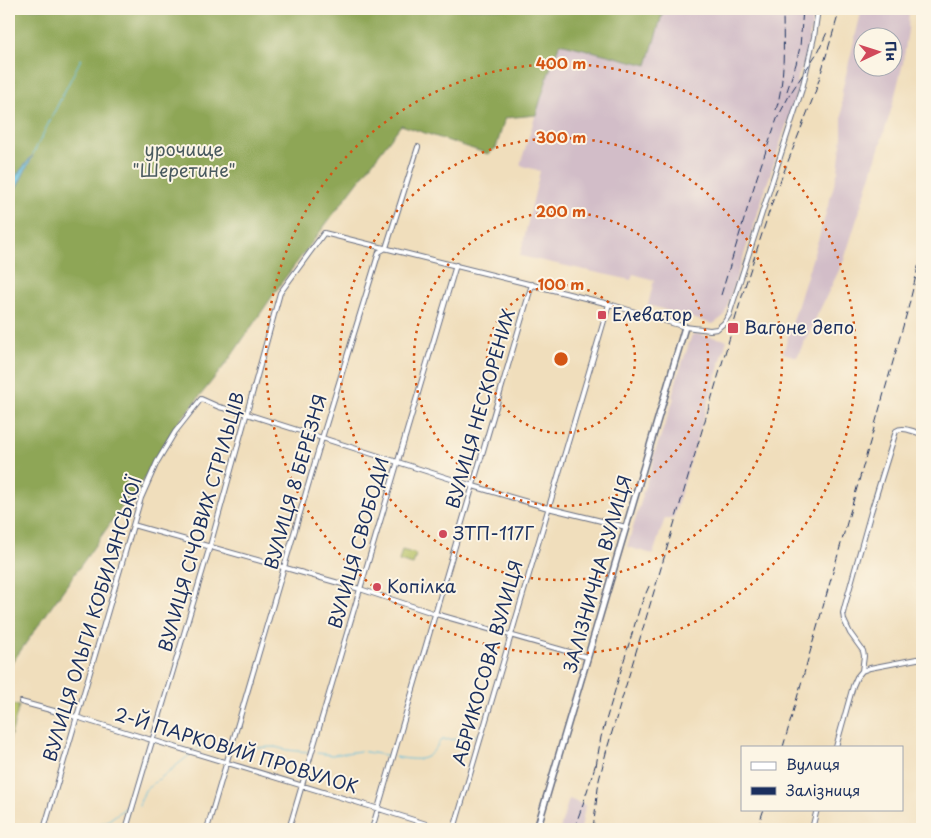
<svg xmlns="http://www.w3.org/2000/svg" width="931" height="838" font-family="'Playpen Sans',sans-serif">
<style>
.industrial{fill:#d2bdc8;fill-rule:evenodd}
.green{fill:#b3bf61;stroke:#677760}
.forest{fill:#8ea657;stroke:#546a5a}
.water{fill:#61bedf;stroke:#3e769e}
.lines{fill:none;stroke-linecap:round;stroke-linejoin:round}
.stream{stroke:#61bedf;stroke-width:1}
.minor-casing{stroke:#666c7f;stroke-width:6}
.tertiary-casing{stroke:#666c7f;stroke-width:8}
.minor{stroke:#fff;stroke-width:4}
.tertiary{stroke:#fff;stroke-width:5}
.rail{stroke:#1b2f5e;stroke-width:1;stroke-dasharray:8 4;stroke-linecap:butt}
.ring{fill:none;stroke:#d45514;stroke-width:2.5;stroke-dasharray:2.5 5}
.poi-dot{fill:#d1495b;stroke:#fcf5e5;stroke-width:2}
.labels{text-anchor:middle;stroke-width:4;stroke-linejoin:round;paint-order:stroke}
.park-label{font-size:18px;fill:#495a5f;stroke:#fcf5e5}
.poi-label{font-size:18px;fill:#1b2f5e;stroke:#fcf5e5;text-anchor:start}
.street-label{font-size:18px;fill:#1b2f5e;stroke:#fcf5e5}
.centre{fill:#d45514;stroke:#fcf5e5;stroke-width:2.5}
.ring-label{font-size:15px;text-anchor:middle;font-weight:bold;fill:#d45514;stroke:#fcf5e5;stroke-width:4;stroke-linejoin:round;paint-order:stroke}
</style>
<rect width="100%" height="100%" fill="#fcf5e5"/>
<filter id="ink" filterUnits="userSpaceOnUse"><feTurbulence type="fractalNoise" baseFrequency=".02" numOctaves="2"/><feDisplacementMap in="SourceGraphic" scale="10" xChannelSelector="R" yChannelSelector="G"/><feConvolveMatrix kernelMatrix="1 2 1 2 8 2 1 2 1" color-interpolation-filters="sRGB"/></filter>
<filter id="wash" filterUnits="userSpaceOnUse"><feTurbulence type="fractalNoise" baseFrequency=".0096" numOctaves="4" result="noise"/><feDisplacementMap in="SourceGraphic" scale="20" xChannelSelector="R" yChannelSelector="G"/><feGaussianBlur stdDeviation="1.12" result="paint"/><feColorMatrix in="noise" values="0 0 0 0 0 0 0 0 0 0 0 0 0 0 0 0 0 1.4 0 .05"/><feComposite in="paint" operator="in"/></filter>
<g filter="url(#wash)">
<rect width="100%" height="100%" fill="#f0debc"/>
<path class="industrial" d="M663 9H813L812 25 804 64 796 81 799 86 724 316 713 324 648 305 654 280 633 274 631 280 520 256 540 171 520 165 549 72 560 43 647 65 662 15Z
M862 9H909L908 30 903 63 892 107 850 241 844 260 797 357 783 353 820 234 838 171 842 137V91ZM864 38H894V68H864Z
M696 334 727 340 673 519 665 518 653 554 627 547 643 495 642 494 654 460 653 457 655 452 674 398 672 397 678 375 692 335Z
M569 799 585 805 581 829H560Z"/>
<path class="green" d="M402 550 416 554 413 565 399 561Z
M9 703 19 706 9 742Z"/>
<path class="forest" d="M9 9H663L662 15 647 65 560 43 549 72 536 115 505 118 496 148 488 154 401 125 282 282 228 361 175 427 134 496 129 497 9 667V201L20 181 31 157 9 185Z"/>
<path class="water" d="M33 155 20 181 9 201V185Z"/>
<g class="lines">
<path class="stream" d="M33 154 81 59
M237 748 275 747 287 750 308 752
M195 751 198 748 217 751 227 746
M317 753 332 755 360 751 391 756
M395 757C402 758 417 761 424 758 432 755 437 746 441 740L459 739 478 735
M139 805 145 790 172 769 192 753
M87 829 109 820 129 805"/>
</g>
</g>
<g filter="url(#ink)">
<g class="lines">
<defs>
<path id="minor" d="M133 525 360 589 436 614 587 657
M862 671 870 668 922 658
M21 702 76 717 379 809 442 829
M836 747 853 686 857 677 862 671 864 656 863 651 850 633 844 620 843 613 845 605 871 512 896 431C903 426 914 432 922 434
M44 829 141 498 157 462 175 432 201 399 219 407 247 414 473 486 548 508 626 527
M126 829 210 546 280 293 324 233 609 304 685 327 710 330 717 329 724 323 729 315 802 89 814 37 818 9
M207 829 322 438 379 252 386 248 418 147
M289 829 456 265
M372 829 532 284
M454 829C506 654 556 479 609 304
M812 829 817 809"/>
<path id="tertiary" d="M537 829 685 327"/>
</defs>
<use href="#minor" class="minor-casing"/>
<use href="#tertiary" class="tertiary-casing"/>
<use href="#minor" class="minor"/>
<use href="#tertiary" class="tertiary"/>
<path class="rail" d="M787 91 796 64 800 47 803 9
M776 110C786 77 783 43 783 9
M721 295 757 177 777 119 790 94 819 50 828 30
M783 747 908 309 922 251
M596 766 601 737 640 607 650 584
M574 829 583 804 596 763
M593 829 599 780 607 749 746 283 774 197 815 93 840 9
M757 829 764 809"/>
</g>
</g>
<g class="ring">
<circle cx="561" cy="359" r="74"/>
<circle cx="561" cy="359" r="147"/>
<circle cx="561" cy="359" r="221"/>
<circle cx="561" cy="359" r="295"/>
</g>
<g class="poi-dot">
<rect x="597" y="310" width="10" height="10" rx="2.5"/>
<rect x="727" y="322" width="12" height="12" rx="2.5"/>
<circle cx="443" cy="534" r="5"/>
<circle cx="377" cy="587" r="5"/>
</g>
<g class="labels">
<g class="park-label">
<text x="184" y="156">урочище<tspan x="184" dy="21">"Шеретине"</tspan></text>
</g>
<g class="poi-label">
<text x="612" y="321">Елеватор</text>
<text x="744" y="334">Вагоне депо</text>
<text x="453" y="540">ЗТП-117Г</text>
<text x="387" y="593">Копілка</text>
</g>
<g class="street-label">
<text transform="translate(481 409) rotate(-74)" y="6">ВУЛИЦЯ НЕСКОРЕНИХ</text>
<text transform="translate(296 482) rotate(-74)" y="6">ВУЛИЦЯ 8 БЕРЕЗНЯ</text>
<text transform="translate(202 522) rotate(-74)" y="6">ВУЛИЦЯ СІЧОВИХ СТРІЛЬЦІВ</text>
<text transform="translate(359 543) rotate(-74)" y="6">ВУЛИЦЯ СВОБОДИ</text>
<text transform="translate(598 574) rotate(-74)" y="6">ЗАЛІЗНИЧНА ВУЛИЦЯ</text>
<text transform="translate(93 619) rotate(-73)" y="6">ВУЛИЦЯ ОЛЬГИ КОБИЛЯНСЬКОЇ</text>
<text transform="translate(488 663) rotate(-74)" y="6">АБРИКОСОВА ВУЛИЦЯ</text>
<text transform="translate(236 751) rotate(17)" y="6">2-Й ПАРКОВИЙ ПРОВУЛОК</text>
</g>
</g>
<circle cx="561" cy="359" r="8" class="centre"/>
<g class="ring-label">
<text x="561" y="69">400 m</text>
<text x="561" y="143">300 m</text>
<text x="561" y="217">200 m</text>
<text x="561" y="290">100 m</text>
</g>
<rect width="931" height="838" fill="none" stroke="#fcf5e5" stroke-width="30"/>
<rect x="741" y="746" width="162" height="65" fill="#fcf5e5" stroke="#a2a6af"/>
<rect x="751" y="762" width="25" height="8" fill="#ffffff" stroke="#a2a6af"/>
<text x="786" y="770" font-size="15" fill="#1b2f5e">Вулиця</text>
<rect x="751" y="787" width="25" height="8" fill="#1b2f5e" stroke="#a2a6af"/>
<text x="786" y="796" font-size="15" fill="#1b2f5e">Залізниця</text>
<g transform="translate(878 52) rotate(86)"><circle r="24" fill="#fcf5e5" stroke="#a2a6af"/>
<path d="M0-4L9 19L0 12L-9 19Z" fill="#d1495b"/>
<text y="-8" font-size="14" font-weight="bold" text-anchor="middle" fill="#1b2f5e">Пн</text>
</g>
</svg>
